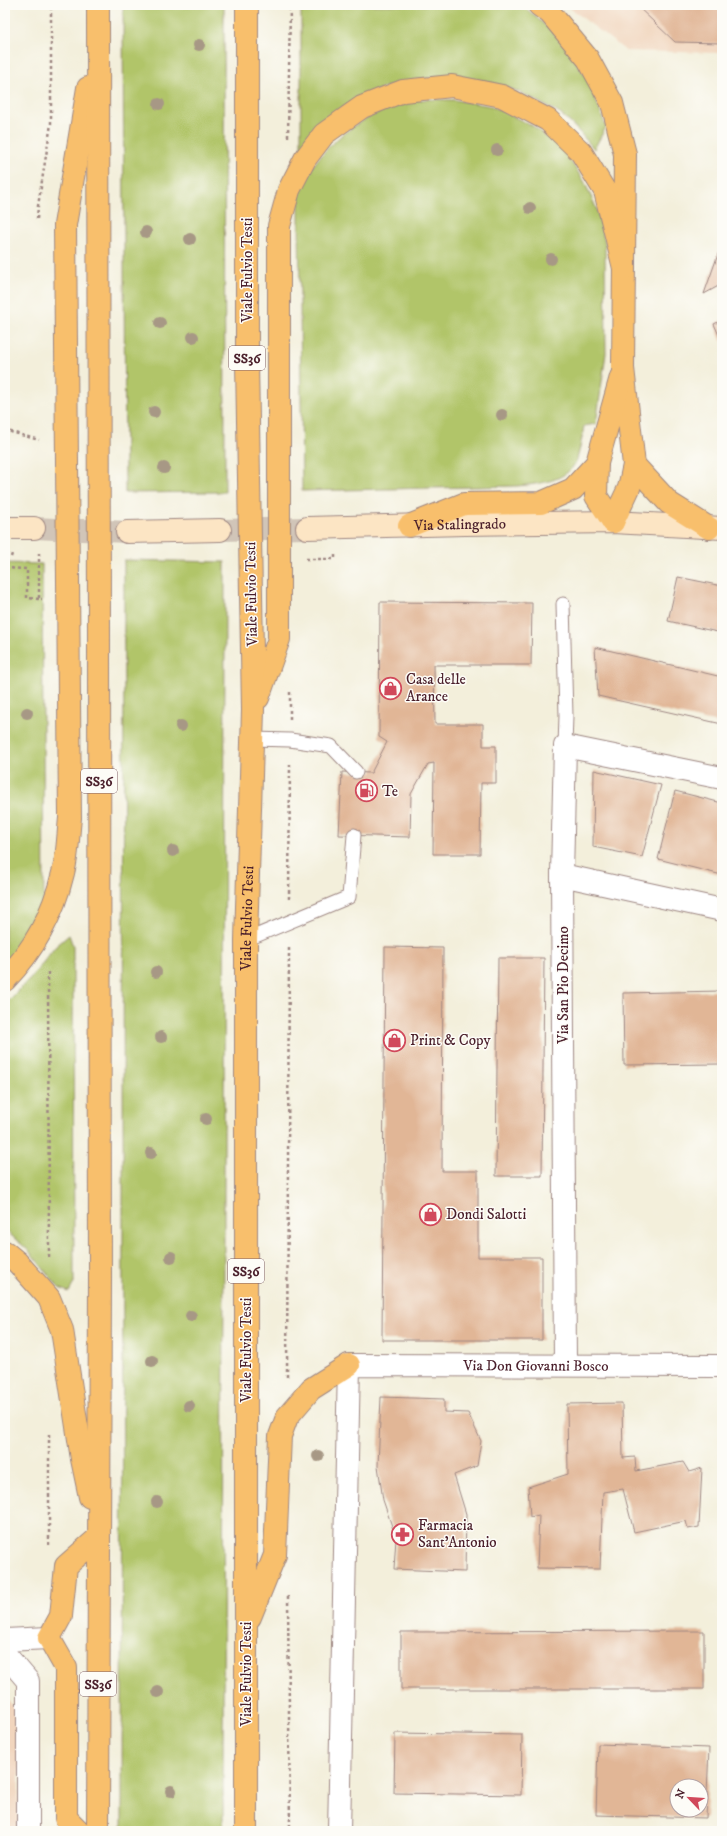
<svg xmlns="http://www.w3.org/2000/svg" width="727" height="1836" font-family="'IM FELL DW Pica',serif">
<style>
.built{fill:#f1d5bd}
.green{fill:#b1c569;stroke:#7e724a}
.building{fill:#e1b696;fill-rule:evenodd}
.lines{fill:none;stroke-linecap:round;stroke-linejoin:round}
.secondary-tunnel{stroke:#d1c5b8;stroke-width:22;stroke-dasharray:22 11;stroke-linecap:butt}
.lane-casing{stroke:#9e8783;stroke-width:15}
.street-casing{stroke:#9e8783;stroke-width:24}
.secondary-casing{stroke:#9e8783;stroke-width:24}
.highway-casing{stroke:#9e8783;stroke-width:24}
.path{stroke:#9e8783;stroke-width:2.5;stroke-dasharray:3 3;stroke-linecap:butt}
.lane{stroke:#fff;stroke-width:13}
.street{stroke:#fff;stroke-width:22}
.secondary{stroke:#fce5c4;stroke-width:22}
.highway{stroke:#f8bf6c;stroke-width:22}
.tree{fill:#a79885}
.labels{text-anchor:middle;stroke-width:3;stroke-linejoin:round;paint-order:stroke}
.shield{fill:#fdfcf7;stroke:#806168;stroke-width:1}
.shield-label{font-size:14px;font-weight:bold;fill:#4a1f2b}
.street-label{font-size:15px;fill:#4a1f2b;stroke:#fdfcf7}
.poi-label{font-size:15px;fill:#4a1f2b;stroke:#fdfcf7;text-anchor:start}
</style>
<rect width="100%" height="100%" fill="#fdfcf7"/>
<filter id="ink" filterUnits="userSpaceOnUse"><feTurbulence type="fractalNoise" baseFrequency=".025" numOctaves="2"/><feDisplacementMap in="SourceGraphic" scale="8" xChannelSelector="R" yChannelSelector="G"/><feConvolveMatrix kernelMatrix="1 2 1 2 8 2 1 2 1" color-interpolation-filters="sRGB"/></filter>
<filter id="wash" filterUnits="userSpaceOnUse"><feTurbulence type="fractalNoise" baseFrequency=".012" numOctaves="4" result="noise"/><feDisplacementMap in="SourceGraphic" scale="16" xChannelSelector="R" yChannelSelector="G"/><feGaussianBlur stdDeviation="0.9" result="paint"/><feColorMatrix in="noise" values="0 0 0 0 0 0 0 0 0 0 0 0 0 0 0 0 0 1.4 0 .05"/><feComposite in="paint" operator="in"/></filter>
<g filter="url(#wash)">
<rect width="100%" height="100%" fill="#f3efdb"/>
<path class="built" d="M566 5H722V53L626 51Z
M5 1696 20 1715 18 1831H5Z"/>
<path class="green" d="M123 5H224L225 492 125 493Z
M301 5H522L561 39 588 79 606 127 594 149C585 139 576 127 565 118 559 112 550 108 542 104 476 64 397 70 334 113 322 121 311 137 301 148Z
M455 100 491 106 533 126 563 150 584 181 597 210 605 242 606 353 596 424 584 426C582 437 580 449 577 459 569 482 537 484 517 486L302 491 299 213C299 206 298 196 301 189 319 143 366 112 412 101 425 98 442 100 455 100Z
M124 560 225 562 223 1831H122Z
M5 563 42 564 44 904 21 949 5 966Z
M69 935 73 946 74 1283 69 1292 59 1288 29 1251 5 1230V1004L31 978 55 947Z"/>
<g id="blocks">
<path class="building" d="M636 5H722V43L675 42Z
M722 243V284L704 294Z
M722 320V342L714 324Z
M678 577 722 586V633L668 621Z
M380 602 532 603 531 665H434L435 724H483V746H496V783H481L480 854H433L434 763 428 764 411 794 410 837 339 835 342 772 371 773 387 742 379 737Z
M595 647 722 677V724L598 696Z
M594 770 661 785 642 857 593 847Z
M675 791 722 803V875L658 859Z
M385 947 443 948 442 1171H478V1257H542V1340H382Z
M498 958H544L542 1176H496Z
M722 991V1064L624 1065 623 993Z
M381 1397 444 1399V1412L468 1413 481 1441 477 1466 454 1475 466 1514 465 1572 394 1569 396 1538 383 1500 378 1466Z
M622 1403 623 1458 635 1457 636 1471 683 1462 689 1472 702 1468 699 1527 688 1529 686 1521 634 1532 623 1489 603 1492 600 1569 537 1568 539 1515 530 1517 528 1487 568 1474 567 1404Z
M704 1631V1689H401V1632Z
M395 1733 522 1735 521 1795 394 1793Z
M598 1744 709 1748 706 1818 596 1815ZM677 1786H701V1810H677Z"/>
</g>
</g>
<g filter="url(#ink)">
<use href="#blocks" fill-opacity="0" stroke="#9e8783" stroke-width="1"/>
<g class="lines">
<path class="secondary-tunnel" d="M34 528 127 532
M220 530 307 528"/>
<defs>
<path id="lane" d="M563 604 566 716 565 746
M252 739 290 740 331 746 356 772
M246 940 349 897 354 835"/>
<g id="street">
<path d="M562 875 722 910"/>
<path d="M565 1365 562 875 565 746 722 778"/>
<path d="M5 1640 49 1638"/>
<path d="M5 1654 28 1681V1831"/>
<path id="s1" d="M339 1831 349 1365 722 1366"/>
</g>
<g id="secondary">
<path d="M5 528H34"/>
<path id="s2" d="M307 528 465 524 613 522 722 528"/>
<path d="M127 532 220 530"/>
</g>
<g id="highway">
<path d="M539 5 550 13 588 59 612 103 625 154 623 368 634 465 629 488 613 522"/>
<path d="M634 465 669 503 709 528"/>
<path d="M613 522 596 496 597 463 621 377"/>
<path d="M409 526 464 504 541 503 573 489 597 463"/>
<path d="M258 698 279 639V226L289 190 305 159 324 134 362 107 403 91 452 86 502 96 548 120 581 152 605 191 624 268"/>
<path d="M5 980C35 949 53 915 63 873 68 855 68 836 70 818L65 225 88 88"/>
<path d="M5 1252 17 1262 49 1298 62 1330 82 1459 90 1497"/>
<path d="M250 1617 275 1555 280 1436 287 1417 311 1389 349 1365"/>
<path d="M79 1831 66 1818V1668L49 1638 61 1616 66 1566 99 1537"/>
<path d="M98 1831 100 1277 98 5"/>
<path id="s3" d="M246 1831V940L253 710 247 363V5"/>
</g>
</defs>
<use href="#lane" class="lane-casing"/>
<use href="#street" class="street-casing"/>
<use href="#secondary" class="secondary-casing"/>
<use href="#highway" class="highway-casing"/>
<path class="path" d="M288 137 290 5
M37 219 38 206 51 124V5
M5 428 11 432 39 440
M39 553V599H42
M5 557H11L12 554
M306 559H335V554
M5 568 27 569V598L39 599
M290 719V692
M289 899 290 762
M48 972 49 1257
M287 1377 289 946
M49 1545V1432
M288 1596 290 1831"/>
<use href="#lane" class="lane"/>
<use href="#street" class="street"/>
<use href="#secondary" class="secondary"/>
<use href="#highway" class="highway"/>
</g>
<g class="tree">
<circle cx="199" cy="45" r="6"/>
<circle cx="159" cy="104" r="6"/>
<circle cx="497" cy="150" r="6"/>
<circle cx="530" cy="208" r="6"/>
<circle cx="146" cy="232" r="6"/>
<circle cx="190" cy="239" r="6"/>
<circle cx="551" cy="259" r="6"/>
<circle cx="160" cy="323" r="6"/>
<circle cx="193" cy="337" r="6"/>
<circle cx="154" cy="412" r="6"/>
<circle cx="502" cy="415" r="6"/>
<circle cx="164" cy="468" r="6"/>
<circle cx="27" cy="713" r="6"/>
<circle cx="181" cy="726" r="6"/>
<circle cx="173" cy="851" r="6"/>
<circle cx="156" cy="972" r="6"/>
<circle cx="161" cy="1037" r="6"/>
<circle cx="206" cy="1119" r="6"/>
<circle cx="151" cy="1153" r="6"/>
<circle cx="171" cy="1257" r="6"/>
<circle cx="191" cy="1316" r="6"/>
<circle cx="152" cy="1361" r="6"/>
<circle cx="189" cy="1406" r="6"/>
<circle cx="318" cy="1456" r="6"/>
<circle cx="157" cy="1502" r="6"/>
<circle cx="158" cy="1692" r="6"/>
<circle cx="171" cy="1791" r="6"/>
</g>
</g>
<defs>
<symbol id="shop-ring" viewBox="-11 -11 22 22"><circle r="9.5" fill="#fdfcf7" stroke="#d1495b" stroke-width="1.5"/><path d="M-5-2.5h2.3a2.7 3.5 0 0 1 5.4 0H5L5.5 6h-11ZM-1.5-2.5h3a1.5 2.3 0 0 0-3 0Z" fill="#d1495b"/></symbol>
<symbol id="fuel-ring" viewBox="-11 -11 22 22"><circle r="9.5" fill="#fdfcf7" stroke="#d1495b" stroke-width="1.5"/><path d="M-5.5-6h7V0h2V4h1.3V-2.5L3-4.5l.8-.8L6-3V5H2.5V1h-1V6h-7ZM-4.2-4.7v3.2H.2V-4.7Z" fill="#d1495b"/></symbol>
<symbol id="pharmacy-ring" viewBox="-11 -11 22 22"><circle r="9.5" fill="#fdfcf7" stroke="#d1495b" stroke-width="1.5"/><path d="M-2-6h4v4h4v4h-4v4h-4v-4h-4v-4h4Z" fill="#d1495b"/></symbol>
</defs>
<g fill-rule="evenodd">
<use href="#shop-ring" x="378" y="676" width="25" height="25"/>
<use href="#fuel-ring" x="354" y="778" width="25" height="25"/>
<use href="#shop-ring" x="382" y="1028" width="25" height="25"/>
<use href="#shop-ring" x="418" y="1202" width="25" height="25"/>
<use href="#pharmacy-ring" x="390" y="1522" width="25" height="25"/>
</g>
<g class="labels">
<g class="shield">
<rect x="229" y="346" width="36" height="24" rx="3"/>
<rect x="81" y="769" width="36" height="24" rx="3"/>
<rect x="228" y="1259" width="36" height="24" rx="3"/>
<rect x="80" y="1672" width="36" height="24" rx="3"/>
</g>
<g class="shield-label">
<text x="247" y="363">SS36</text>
<text x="99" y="786">SS36</text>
<text x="246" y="1276">SS36</text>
<text x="98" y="1689">SS36</text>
</g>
<g class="street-label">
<text transform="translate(247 270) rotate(-90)" y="5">Viale Fulvio Testi</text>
<text dy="5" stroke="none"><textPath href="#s2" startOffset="153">Via Stalingrado</textPath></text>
<text transform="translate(251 594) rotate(-91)" y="5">Viale Fulvio Testi</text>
<text dy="5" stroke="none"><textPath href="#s3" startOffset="913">Viale Fulvio Testi</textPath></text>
<text transform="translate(563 985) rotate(-90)" y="5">Via San Pio Decimo</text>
<text transform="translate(246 1350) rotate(-90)" y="5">Viale Fulvio Testi</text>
<text dy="5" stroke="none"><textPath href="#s1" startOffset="653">Via Don Giovanni Bosco</textPath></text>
<text transform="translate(246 1674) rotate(-90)" y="5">Viale Fulvio Testi</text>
</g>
<g class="poi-label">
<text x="406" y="684">Casa delle<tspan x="406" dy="17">Arance</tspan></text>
<text x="382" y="796">Te</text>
<text x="410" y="1045">Print &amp; Copy</text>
<text x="446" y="1219">Dondi Salotti</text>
<text x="418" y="1530">Farmacia<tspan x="418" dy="17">Sant'Antonio</tspan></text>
</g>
</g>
<rect width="727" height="1836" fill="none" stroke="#fdfcf7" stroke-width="20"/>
<g transform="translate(689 1798) rotate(295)"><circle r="19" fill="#fdfcf7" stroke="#b5a4a5"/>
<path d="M0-3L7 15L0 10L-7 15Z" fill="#d1495b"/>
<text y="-6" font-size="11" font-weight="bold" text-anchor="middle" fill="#4a1f2b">N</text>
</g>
</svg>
